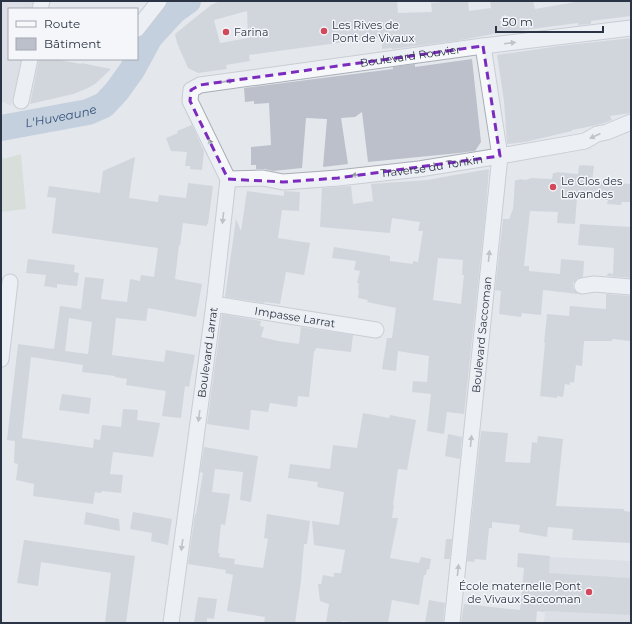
<svg xmlns="http://www.w3.org/2000/svg" width="632" height="624" font-family="Montserrat,sans-serif">
<style>
.built{fill:#d2d6de}
.green{fill:#c9d6c5}
.lines{fill:none;stroke-linecap:round;stroke-linejoin:round}
.river{stroke:#9fb4cc;stroke-width:26}
.building{fill:#bbc0ca;fill-rule:evenodd}
.minor-casing{stroke:#a9aeb7;stroke-width:17}
.minor{stroke:#f7f8fa;stroke-width:15}
.oneway{fill:#9196a0}
.marked{fill:none;stroke:#7b2cbf;stroke-width:3;stroke-dasharray:8 5;stroke-linejoin:round}
.poi-dot{fill:#d1495b;stroke:#f4f6f9;stroke-width:1.5}
.labels{text-anchor:middle;stroke-width:3;stroke-linejoin:round;paint-order:stroke}
.poi-label{font-size:11px;fill:#2b3445;stroke:#f4f6f9;text-anchor:start}
.street-label{font-size:11px;fill:#2b3445;stroke:#f4f6f9}
.water-label{font-size:12px;font-style:italic;fill:#34527a;stroke:#f4f6f9}
</style>
<rect width="100%" height="100%" fill="#e4e7ec"/>
<path class="built" d="M1 1H36L34 9H9V59H22L11 106 1 101Z
M550 557 631 561V623H544Z"/>
<path class="green" d="M1 151 3 159 21 154 26 209 1 212Z"/>
<g class="lines">
<path class="river" id="s1" d="M1 128 88 112 104 105 117 91 132 70 150 37 174 11 188 1"/>
</g>
<path class="building" d="M220 1H384V2L397 1 398 13 432 12 431 3 454 1H468L469 11 491 8 490 1H533L535 9 581 1H631V16L591 21V24L578 25V23L509 32V31L456 41 392 49V48L382 49V37L249 55 250 61 226 65 227 69 198 73 188 68 177 43 175 34 211 5ZM247 11 248 38 220 43 214 20Z
M631 38V113L610 116 612 120 604 123 592 126 572 130V131L525 142 507 144 504 101 497 55 559 46Z
M39 59H55L81 64V63L111 69 95 84 86 89 73 94 30 104Z
M472 59 481 142 475 151 459 153 368 162 362 112 355 117 341 118 348 164 323 167 327 119 306 118 302 168 273 171 265 169H256V165H251V147L271 145 269 103 254 104V101L245 102 244 88 393 69V67L415 64V67Z
M192 125 204 151 202 170 190 169V166H185L187 152 171 151 166 138 178 133 177 131Z
M135 157 129 198 158 202 159 195 186 198 188 183 213 186 208 224H207V226L183 223 180 246 179 245 175 279 202 284 196 317 148 308 146 321 116 318 112 355 164 362 166 350 195 355 189 387 185 386 181 418 162 416 166 391 126 385 127 379 115 377V376L82 372 83 365 31 357 22 438 93 448 94 439 100 440 102 425 121 427 123 409 138 410 137 420 160 423 153 457 113 452 110 474 123 475 121 493 102 491 101 493 95 492 93 504 33 496 34 484 16 480 18 464 14 463 15 441 7 440 18 344 54 349 60 306 81 309 85 277 104 279 101 299 127 302 130 279 140 281 141 275 154 277 158 248 52 233 56 198 47 197 49 186 100 193 103 171ZM69 318 92 322 88 354 65 351Z
M579 165 582 166V165L594 166 592 181 631 184V202H622L621 205 607 204 608 200 577 198 575 224 557 223 558 212 530 211 524 266H529V271L560 274 561 259 584 261 583 277 577 279 573 283V288L575 291 578 294 543 290 541 315 522 313 521 317 499 314 501 291 495 290 503 219H509L513 209 515 180H519V179L527 180V179H530V178L552 179 553 173H556V172L578 174Z
M489 169 485 218 464 414 447 412 444 434 427 431 431 394 412 392 413 381 427 382 429 356 398 351 396 371 382 369 387 338H392L396 308 367 302 368 300 358 298 359 290 358 289 359 283H357L360 271 354 270 356 261 332 258 334 247 390 256V261L413 264V261L418 262 423 231H418L420 222 392 218 390 233 320 227 322 188 351 186 353 204 373 201 371 184 427 180ZM438 258 463 260 462 275H464L461 304 433 300Z
M247 191 284 196V191L300 192 299 211 282 210 278 238 310 243 304 275 286 272 280 304 264 302V303L225 297 236 219 241 231Z
M580 224 631 227V278L607 276 608 273 613 274 614 248 578 245Z
M28 259 75 265 74 272 79 273 77 286 57 284V288L44 286 46 275 26 273Z
M606 294 631 296V341L612 339V341H584L582 366 576 365 574 383 570 382V385L565 384 563 397 557 396V398L540 396 545 343H544L547 314 569 316 570 306 606 309Z
M222 314 261 321 260 326 264 327 261 337 278 341 299 344 301 327 353 335 351 352 316 348 315 351H314L309 397 298 396 297 407 270 403 268 412 251 410 249 430 207 424Z
M62 394 91 398 89 414 59 410Z
M363 413 389 418 390 415 416 420 407 470 398 469 393 505H394L392 518H398L390 558 419 563 421 557 431 559 429 570 427 569 426 575H424L419 605 392 600 388 623H360L342 621V623H326L329 604 320 601 318 584H321L323 575 334 577V573H341L345 550 314 545 312 521 339 525 344 492 317 487 318 482 288 478 290 464 330 469 333 445 357 448Z
M481 431 508 433 505 462 530 463 532 442 537 443 538 436 563 439 556 506 624 509V511L631 512V543L572 540 573 529 548 527 547 537 519 532 520 525 492 522V528H489L486 560 475 559 474 562 467 561Z
M448 434 462 437 460 459 445 456Z
M204 447 258 456 251 502 240 500 243 472 215 469 212 492 230 494 225 525 221 524 218 553H220L219 557 235 559 234 564 263 568 268 539 264 538 267 514 310 521 307 544H304L301 581 295 623H264L265 617 227 611 233 575 225 573 226 570 188 564 195 514H196L203 473 200 472Z
M86 512 119 519 120 531 84 524Z
M133 512 172 519 168 545 151 541 152 533 130 529Z
M446 539H452L450 559H444Z
M24 540 135 556 126 623H105L111 573 41 562 38 586 17 583Z
M518 553 550 556 549 573 631 578V615L545 611 544 612 537 611 536 623H461L464 604 520 610 524 568 517 567Z
M198 597 217 599 214 619 207 618V623H194Z
M429 600 445 603 443 623H425Z"/>
<g class="lines">
<defs>
<g id="minor">
<path d="M40 9 42 1"/>
<path d="M137 29 159 1"/>
<path d="M21 101 30 59"/>
<path id="s2" d="M228 179 263 178 283 182 338 178 419 169 500 156 585 141 597 134 607 132 631 122"/>
<path d="M582 286 594 284 631 287"/>
<path id="s3" d="M214 304 376 330"/>
<path d="M1 359 10 282"/>
<path id="s4" d="M171 623 214 304 228 179 190 101 191 90 200 85 483 46 631 28"/>
<path id="s5" d="M452 623 500 156 483 46"/>
</g>
</defs>
<use href="#minor" class="minor-casing"/>
<use href="#minor" class="minor"/>
</g>
<defs><path id="oneway-solid" d="M-6-.8H1V-3.2L6.5 0L1 3.2V.8H-6Z"/></defs>
<g class="oneway">
<use href="#oneway-solid" transform="translate(510 43) rotate(-7)"/>
<use href="#oneway-solid" transform="translate(228 81) rotate(-8)"/>
<use href="#oneway-solid" transform="translate(595 136) rotate(155)"/>
<use href="#oneway-solid" transform="translate(211 144) rotate(-116)"/>
<use href="#oneway-solid" transform="translate(357 175) rotate(174)"/>
<use href="#oneway-solid" transform="translate(223 218) rotate(96)"/>
<use href="#oneway-solid" transform="translate(489 256) rotate(-84)"/>
<use href="#oneway-solid" transform="translate(199 416) rotate(98)"/>
<use href="#oneway-solid" transform="translate(471 441) rotate(-84)"/>
<use href="#oneway-solid" transform="translate(182 545) rotate(98)"/>
<use href="#oneway-solid" transform="translate(458 570) rotate(-84)"/>
</g>
<path d="M0 0H632V624H0ZM483 46 500 156 338 178 283 182 228 179 190 101 191 90 200 85Z" fill="#e4e7ec" fill-opacity=".55" fill-rule="evenodd"/>
<path class="marked" d="M483 46 500 156 338 178 283 182 228 179 190 101 191 90 200 85Z"/>
<g class="poi-dot">
<circle cx="324" cy="31" r="4"/>
<circle cx="226" cy="32" r="4"/>
<circle cx="553" cy="187" r="4"/>
<circle cx="589" cy="592" r="4"/>
</g>
<g class="labels">
<g class="poi-label">
<text x="332" y="29">Les Rives de<tspan x="332" dy="13">Pont de Vivaux</tspan></text>
<text x="234" y="36">Farina</text>
<text x="561" y="185">Le Clos des<tspan x="561" dy="13">Lavandes</tspan></text>
<text x="581" y="590" text-anchor="end">École maternelle Pont<tspan x="581" dy="13">de Vivaux Saccoman</tspan></text>
</g>
<g class="street-label">
<text dy="4" stroke="none"><textPath href="#s4" startOffset="768">Boulevard Rouvier</textPath></text>
<text dy="4" stroke="none"><textPath href="#s2" startOffset="205">Traverse du Tonkin</textPath></text>
<text dy="4" stroke="none"><textPath href="#s3" startOffset="82">Impasse Larrat</textPath></text>
<text dy="4" stroke="none"><textPath href="#s5" startOffset="290">Boulevard Saccoman</textPath></text>
<text dy="4" stroke="none"><textPath href="#s4" startOffset="273">Boulevard Larrat</textPath></text>
</g>
<g class="water-label">
<text dy="4" stroke="none"><textPath href="#s1" startOffset="61">L'Huveaune</textPath></text>
</g>
</g>
<rect width="632" height="624" fill="none" stroke="#2b3445" stroke-width="4"/>
<rect x="8" y="8" width="130" height="52" fill="#f4f6f9" stroke="#a4a8b1"/>
<rect x="16" y="21" width="20" height="6" fill="#f7f8fa" stroke="#a4a8b1"/>
<text x="44" y="28" font-size="12" fill="#2b3445">Route</text>
<rect x="16" y="38" width="20" height="12" fill="#bbc0ca" stroke="#a4a8b1"/>
<text x="44" y="48" font-size="12" fill="#2b3445">Bâtiment</text>
<path d="M496 26v6h107v-6" fill="none" stroke="#2b3445" stroke-width="2"/>
<text x="502" y="26" font-size="12" fill="#2b3445" stroke="#f4f6f9" stroke-width="3" paint-order="stroke">50 m</text>
</svg>
